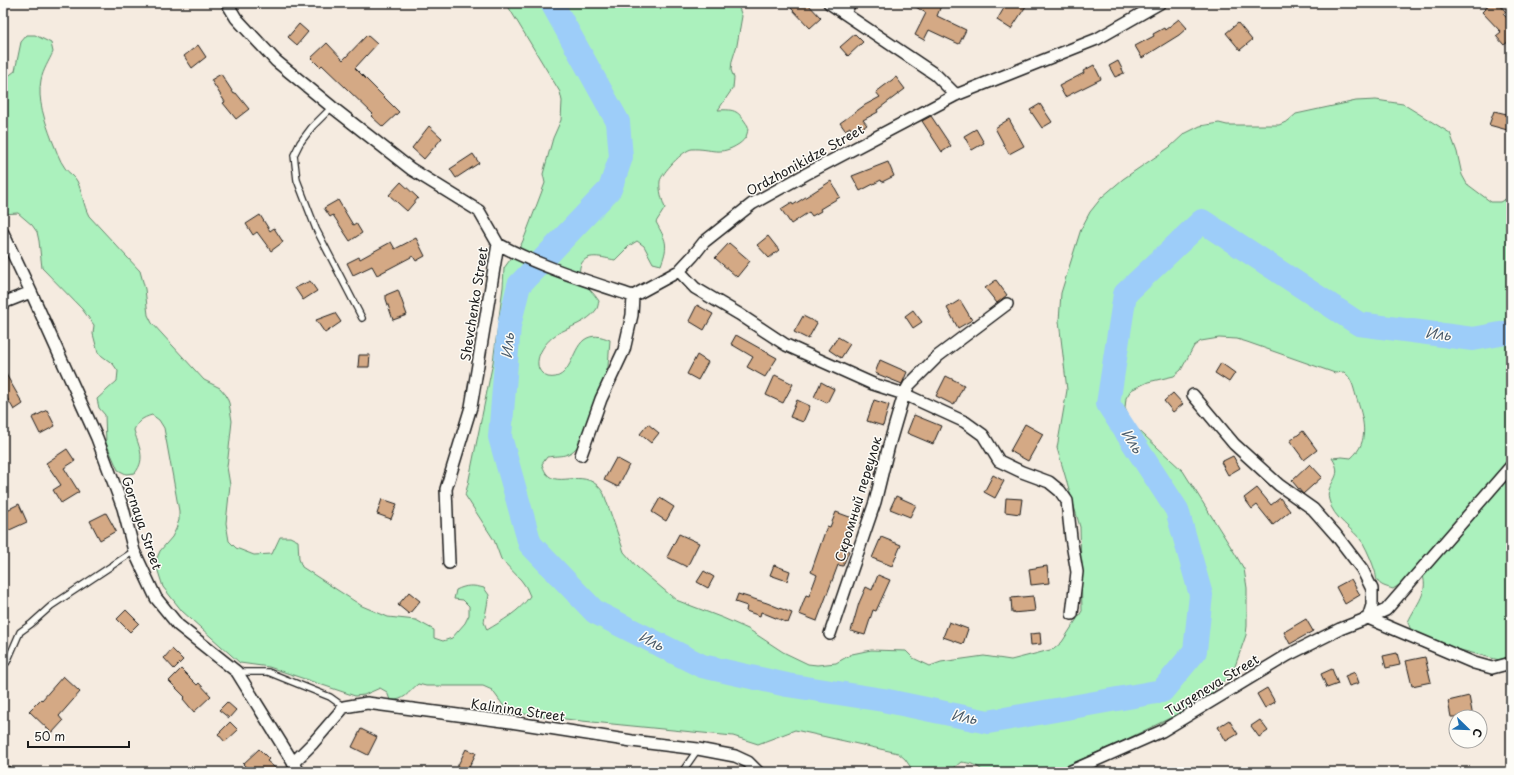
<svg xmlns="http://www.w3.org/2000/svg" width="1514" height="775" font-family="'Playpen Sans',sans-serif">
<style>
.green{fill:#abf1bd;stroke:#64866c}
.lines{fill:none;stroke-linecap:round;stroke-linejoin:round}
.river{stroke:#9dcdf9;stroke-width:24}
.building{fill:#d4a985;stroke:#1c1c1c}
.service-casing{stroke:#1c1c1c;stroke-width:8}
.minor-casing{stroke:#1c1c1c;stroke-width:14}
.service{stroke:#fdfcf7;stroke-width:5.5}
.minor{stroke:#fdfcf7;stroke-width:11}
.rail{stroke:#1c1c1c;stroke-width:3;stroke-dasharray:6 3;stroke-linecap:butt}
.labels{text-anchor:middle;stroke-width:3;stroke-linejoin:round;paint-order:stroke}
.street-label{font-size:13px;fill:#1c1c1c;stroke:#fdfcf7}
.water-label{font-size:14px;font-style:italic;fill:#495a69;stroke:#fdfcf7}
</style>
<rect width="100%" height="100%" fill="#f5ebe0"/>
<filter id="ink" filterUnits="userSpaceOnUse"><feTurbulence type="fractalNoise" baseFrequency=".025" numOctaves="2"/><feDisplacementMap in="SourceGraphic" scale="8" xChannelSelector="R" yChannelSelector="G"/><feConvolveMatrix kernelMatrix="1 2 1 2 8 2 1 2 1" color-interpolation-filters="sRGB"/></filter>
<g filter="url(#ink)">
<path class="green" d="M506 3H735L739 8 742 16 737 45 732 61 731 70 734 78 733 88 718 110C736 109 738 111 748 126 748 134 746 139 739 144 719 157 712 148 692 149 683 150 662 173 660 181 659 190 662 200 665 208L656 222C666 241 669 244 661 265L653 263 644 246 637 241 629 246 615 260C603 258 585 251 580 267 579 271 580 276 582 279 586 287 594 293 599 301 598 304 598 308 596 310 588 322 569 327 557 334 547 340 534 356 539 369 541 373 545 376 548 377 571 381 571 350 584 340 592 334 601 336 610 340L608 367 579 445C568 458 562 455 547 457L542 464C543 467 544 470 546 473 558 490 587 464 604 494L624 552 637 567 676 600 723 618 748 629 783 652 808 664 817 665 836 663 852 654 871 650 906 651 913 658 930 666 941 662 984 656 1011 660 1054 649 1062 642 1082 611 1080 527 1057 448 1067 390 1059 321 1061 293 1081 229 1090 212 1102 197 1123 179 1170 147 1184 134 1200 126 1219 123 1227 125H1279L1288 121 1296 114 1356 101 1376 100 1403 104 1450 133 1457 152 1462 175 1467 184 1491 202H1500L1511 196V656L1499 660 1453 648 1411 631 1408 622C1416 604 1431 591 1421 571L1393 589C1387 587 1380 586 1377 580 1376 578 1376 574 1375 571 1372 562 1368 552 1363 543 1353 528 1333 519 1329 500 1324 482 1346 479 1332 458L1342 457 1351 458C1371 441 1363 418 1356 396 1353 386 1352 379 1344 372L1335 373 1247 342 1237 339 1219 338 1201 341 1194 346 1181 370 1174 376 1148 382 1131 390 1126 398 1125 408 1132 424 1183 471 1234 552 1244 569 1247 588V626L1246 635 1233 672 1201 703 1125 740 1053 772H984C977 765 971 763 961 762L949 772H914L905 759 898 753 795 730 758 744 733 736 582 721 508 712 492 690 483 686H426L418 684C407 693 405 701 390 700L387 692 380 688 364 695 355 696 269 667 240 663 182 611 163 587 157 568V558L160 551 172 537 176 529 179 520V511L164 428 159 420 152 415C142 418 138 421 134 430 138 446 147 458 135 473L126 474 118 470 106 443 105 415 99 408 97 399 117 381 118 371 113 364 98 353 93 334 94 325 82 309 42 268 39 241 37 232 32 225 18 213 3 214V71L7 77 15 71 21 42 27 35H35L51 43 53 52C49 61 43 70 41 80 37 100 45 121 52 140 56 149 59 160 65 168 68 173 74 175 77 181 83 193 83 205 89 216L140 271 145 289 148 315 152 323 204 380 220 388 226 395 229 403 232 421 227 467 230 485 226 523 229 541 236 548 254 555 272 554 280 537H290L298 541 299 559 302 567 362 606 388 617 416 620 434 630V638L443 641 452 638 465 623 469 615V606L463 600 454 599 456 590C466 585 473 585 484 588L489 595 484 622 487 630C502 621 520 611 530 596L526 587 521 580 501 559 494 540 465 495 468 484 493 362 503 287 504 268 521 245 525 236 545 183 543 174 553 138 561 120 562 101 560 92Z"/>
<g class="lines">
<path class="river" d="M552 3 618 122 621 157 610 189 519 285 509 326 500 437 530 544 595 612 702 666 787 685 883 700 988 722 1162 691 1195 651 1201 595 1177 510 1108 404 1125 294 1202 221 1359 324 1473 339 1511 332"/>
</g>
<path class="building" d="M797 3H807L821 18 810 28 791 8Z
M909 3H942L937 16 966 30 959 44 929 30 924 40 915 35 926 13Z
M1007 3H1028L1011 29 997 20Z
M1491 3H1498L1506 12 1503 14 1511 22V42L1509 41 1504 45 1496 36 1501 32 1482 12Z
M1179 19 1187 28 1179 35 1142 58 1135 46 1154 36 1153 34 1164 28 1165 30Z
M1238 23 1252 40 1240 50 1226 33Z
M299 24 308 32 297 45 288 37Z
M855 34 863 42 848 56 840 47Z
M367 35 377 44 355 68 399 112 383 127 371 116 373 114 322 65 320 67 311 58 327 43 343 60Z
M198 45 206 57 192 68 184 56Z
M1118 61 1124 73 1115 77 1109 66Z
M1094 65 1101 79 1065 97 1059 86 1084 73 1083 71Z
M221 74 234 94 236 93 249 109 236 119 223 103 225 102 211 80Z
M896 77 905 89 877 110 878 112 863 120 867 125 854 134 850 127 845 130 840 123 865 105 880 97 876 92Z
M1040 104 1052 122 1042 128 1030 110Z
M1494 111 1511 115V131L1489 125Z
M931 116 951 146 942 152 922 121Z
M1009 119 1024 146 1009 154 995 128Z
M429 126 442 138 424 159 412 148Z
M976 129 984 143 972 150 964 136Z
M473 154 479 163 456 178 450 169Z
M888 162 894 176 882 182 881 180 860 191 852 176Z
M831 181 840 197 820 209 821 211 812 216 809 212 791 224 781 209 792 202 793 205Z
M401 182 418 198 407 211 389 195Z
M338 200 353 225 356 223 362 233 350 241 333 215 330 217 324 208Z
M260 215 270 231 274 228 283 242 271 251 257 232 253 235 246 224Z
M768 236 779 250 769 258 757 245Z
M416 238 425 256 416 261 413 256 377 275 372 266 353 275 347 263 359 257 360 259 391 242 395 249Z
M729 243 750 261 737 277 715 258Z
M996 280 1007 295 997 303 985 288Z
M310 281 317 291 303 300 295 288Z
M398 290 407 315 393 320 386 299V295Z
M960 300 972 320 958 328 947 308Z
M697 305 713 314 704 330 689 321Z
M913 310 922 322 913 328 905 316Z
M335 313 341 322 325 333 316 320Z
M803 316 817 323 808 339 794 332Z
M736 335 777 358 765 377 747 367 753 357 731 344Z
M838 337 850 344 841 358 829 350Z
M359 355H370L369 367H358Z
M697 355 708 362 698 380 687 374Z
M880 360 907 372 902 384 875 373Z
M1221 363 1235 373 1229 382 1215 373Z
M3 369 23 404 14 410 3 391Z
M775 375 793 384 783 403 766 395Z
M946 376 964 385 954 405 936 396Z
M821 382 834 389 827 403 814 397Z
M1173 393 1183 404 1173 412 1164 401Z
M797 400 810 406 803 422 790 417Z
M874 400 889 405 883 426 867 421Z
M47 410 55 426 40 434 32 418Z
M914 415 941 426 933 444 907 433Z
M648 424 659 433 651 443 640 434Z
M1025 424 1043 434 1028 461 1010 451Z
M1303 431 1317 450 1304 460 1290 441Z
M67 449 75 461 64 468 79 492 61 503 53 490 61 485 46 463Z
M1233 456 1240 468 1228 475 1221 462Z
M616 458 629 465 618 487 604 480Z
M1310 464 1322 477 1303 494 1292 481Z
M993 475 1004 481 995 498 984 492Z
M1257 488 1271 505 1280 498 1290 511 1273 525 1257 505 1252 509 1244 498Z
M896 496 916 505 910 517 890 509Z
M660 498 674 507 666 521 652 512Z
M1006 498 1022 499 1020 514 1005 512Z
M382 499 397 504 391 519 377 514Z
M19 504 27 522 3 533V512Z
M836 512 855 519 844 549 849 551 843 566 838 565 817 621 799 614 806 595 809 596 817 575 811 572 827 526 830 527Z
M106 513 116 531 100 540 90 521Z
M679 534 699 543 687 567 667 557Z
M881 537 901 545 892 566 872 558Z
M774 565 790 571 787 581 770 575Z
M1047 566 1049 583 1031 585 1029 569Z
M704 571 714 577 708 588 697 582Z
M878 575 890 580 876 611 873 610 865 635 851 631 859 603 866 587 872 590Z
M1351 579 1360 595 1345 604 1336 587Z
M409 592 420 601 409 614 398 605Z
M738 594 767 603 792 613 788 623 761 612 760 616 746 611 747 606 735 602Z
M1033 596 1035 611 1012 613 1011 598Z
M126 610 139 623 130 632 117 619Z
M1306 619 1313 631 1290 644 1284 632Z
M949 622 968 629 963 644 943 637Z
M1040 633 1041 644 1031 645 1030 634Z
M172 649 183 660 174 669 164 658Z
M1397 653 1400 665 1386 668 1383 656Z
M1425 657 1431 682 1412 686 1406 661Z
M181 669 197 685 199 683 211 696 194 712 183 699 185 697 169 681Z
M1332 669 1338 684 1327 688 1321 674Z
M1355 672 1359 683 1349 686 1345 676Z
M63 676 80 692 59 716 63 721 52 733 29 711 41 699 42 700Z
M1267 688 1275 702 1265 708 1257 694Z
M1469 696 1473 717H1451L1448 701Z
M227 702 236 710 229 718 219 710Z
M1229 720 1238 734 1226 741 1218 727Z
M1260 720 1268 731 1259 737 1251 726Z
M230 722 238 730 225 742 218 734Z
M361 729 377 737 368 755 352 747Z
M259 749 269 759 267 761 280 772H251L243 764Z
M466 749 476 753 467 772H463L456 769Z"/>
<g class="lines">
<defs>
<path id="service" d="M332 107 312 127 300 143 294 155 297 180 316 229 362 318
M7 662 20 632 31 624 51 606 134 551
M237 672H268L330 697 344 707
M682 772 698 749"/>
<path id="minor" d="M227 3 236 18 276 61 332 107 411 169 479 211 498 244 471 407 446 489 449 563
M829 3 936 75 956 95
M845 13 850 3
M3 233 31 292 97 438 123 508 134 551 156 598 178 625 237 672 299 772
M498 244C541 267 587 281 633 296
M679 271 695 288 739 314 786 345 873 384 904 394 965 422 983 435 999 461 1022 472 1049 482 1060 491 1067 501 1071 538 1077 572 1072 614
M3 303 31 292
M1193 395 1234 444 1279 485 1313 509 1336 535 1362 569 1372 589V605L1368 618
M581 455 601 399 624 350 632 315 633 296 679 271 693 256 704 242 752 204 808 173 956 95 1097 39 1160 3
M1368 618 1386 610 1511 466
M830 634 875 502 889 445 904 394 909 385 938 356 1007 304
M293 763 313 743 344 707 367 703 511 722 632 741 698 749 735 756 748 762 758 772
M1069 772 1162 731 1288 655 1340 629 1368 618 1474 663 1492 668 1511 663"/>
</defs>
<use href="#service" class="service-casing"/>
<use href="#minor" class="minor-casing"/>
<use href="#service" class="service"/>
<use href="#minor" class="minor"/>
<path class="rail" d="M3 759 13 772"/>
</g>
</g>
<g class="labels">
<g class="street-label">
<text transform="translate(805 160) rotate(-29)" y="5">Ordzhonikidze Street</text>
<text transform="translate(474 304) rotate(-81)" y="5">Shevchenko Street</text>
<text transform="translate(858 499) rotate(-73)" y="5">Скромный переулок</text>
<text transform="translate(142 523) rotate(71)" y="5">Gornaya Street</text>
<text transform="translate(1212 685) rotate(-31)" y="5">Turgeneva Street</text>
<text transform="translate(518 710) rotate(8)" y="5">Kalinina Street</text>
</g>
<g class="water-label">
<text transform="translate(1438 334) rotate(7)" y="5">Иль</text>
<text transform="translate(508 346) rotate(-85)" y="5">Иль</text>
<text transform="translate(1132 441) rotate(57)" y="5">Иль</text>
<text transform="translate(651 641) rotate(27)" y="5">Иль</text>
<text transform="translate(964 717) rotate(11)" y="5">Иль</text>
</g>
</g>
<rect width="1514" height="775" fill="none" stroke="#fdfcf7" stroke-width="16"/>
<rect x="8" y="8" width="1498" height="759" fill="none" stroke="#1c1c1c" stroke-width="1.5" filter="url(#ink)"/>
<g transform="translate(1468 729) rotate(113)"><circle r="19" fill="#fdfcf7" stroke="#a3a29f"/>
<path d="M0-3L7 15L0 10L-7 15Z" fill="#1f6fb2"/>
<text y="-6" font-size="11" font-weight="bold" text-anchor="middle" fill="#1c1c1c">С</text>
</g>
<path d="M28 741v6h101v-6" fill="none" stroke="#1c1c1c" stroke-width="2"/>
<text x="34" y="741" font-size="12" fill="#1c1c1c" stroke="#fdfcf7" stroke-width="3" paint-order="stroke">50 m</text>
</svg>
